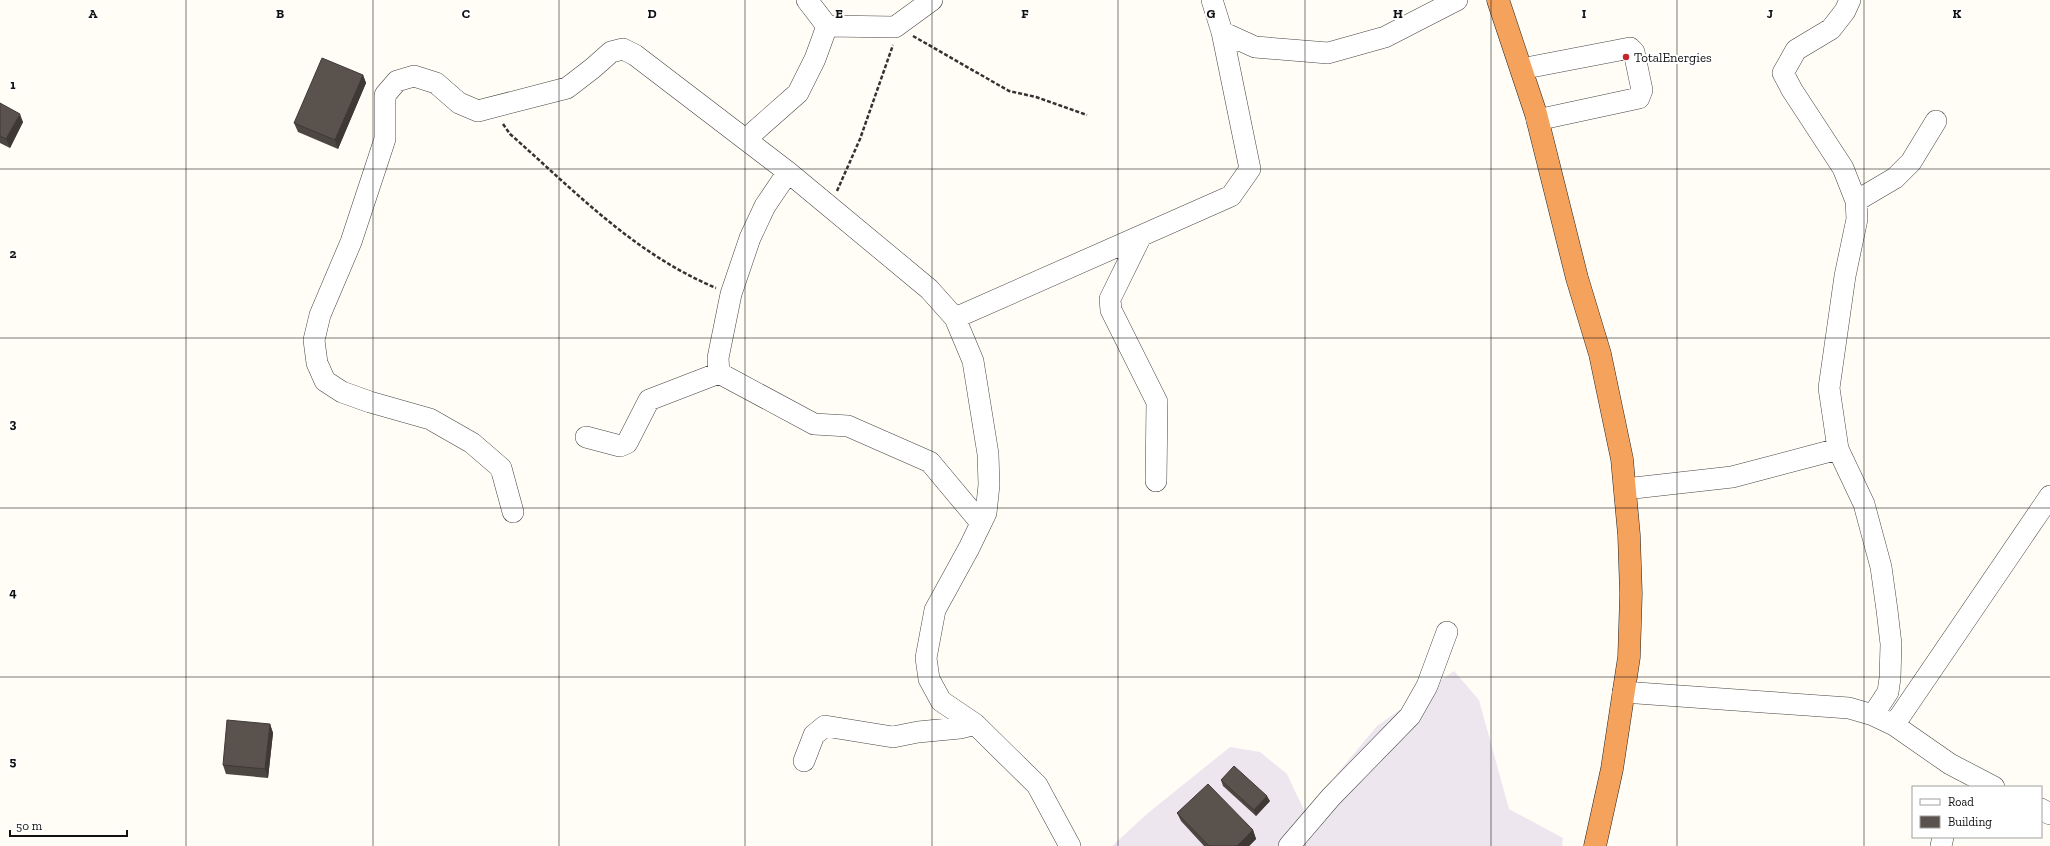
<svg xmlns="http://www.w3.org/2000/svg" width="2050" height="846" font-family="'Zilla Slab',serif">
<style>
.industrial{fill:#eee6ef}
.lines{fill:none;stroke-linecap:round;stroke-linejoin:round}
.minor-casing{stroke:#444;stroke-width:22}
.highway-casing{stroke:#222;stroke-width:23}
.path{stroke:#333;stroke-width:2.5;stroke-dasharray:4 2;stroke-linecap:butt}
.minor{stroke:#fff;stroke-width:21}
.highway{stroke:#f5a25d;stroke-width:22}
.wall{fill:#4d4742}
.shaded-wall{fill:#3f3936}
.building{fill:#5a524d;stroke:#3f3936}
.grid{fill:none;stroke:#111;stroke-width:1;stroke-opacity:0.55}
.poi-dot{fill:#c4262e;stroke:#fff;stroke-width:1.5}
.labels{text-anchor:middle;stroke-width:4;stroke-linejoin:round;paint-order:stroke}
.poi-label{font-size:13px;fill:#111;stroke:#fff;text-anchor:start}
.grid-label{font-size:13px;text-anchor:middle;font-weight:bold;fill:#111;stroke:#fff;stroke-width:4;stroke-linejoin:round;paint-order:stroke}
</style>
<rect width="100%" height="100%" fill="#fffdf5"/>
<path class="industrial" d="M1454 671 1479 700 1509 809 1563 838 1562 846H1112L1148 813 1230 747 1260 752 1287 774 1305 812 1377 726Z"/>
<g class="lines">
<defs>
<path id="minor" d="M1850 0 1845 11 1831 29 1796 50 1783 73 1792 90 1843 168 1856 201 1857 219 1845 276 1829 388 1838 449 1864 504 1881 567 1887 610 1891 644 1890 678 1888 692 1873 715
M827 26 895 27 932 0
M1222 32 1255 47 1328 53 1385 37 1457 0
M1521 69 1630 48 1634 52 1642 90 1639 98 1537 120
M746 139 798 93 815 59 827 26 807 0
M788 172 765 206 750 238 731 294 718 358 719 373 814 424 848 426 930 462 981 523
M1856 201 1895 178 1911 162 1936 121
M1141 236 1110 299 1111 310 1157 402 1156 481
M955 318 1231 196 1250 169 1222 32 1212 0
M586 437 620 446 627 443 649 400 719 373
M1625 489 1732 477 1838 449
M513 512 501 468 472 443 430 419 370 402 342 392 325 381 317 363 314 340 320 315 351 242 385 139V95L397 81 414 76 436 83 459 103 478 111 567 88 593 68 611 52 623 49 635 55 788 172 929 289 955 318 973 361 988 454 989 485 986 513 969 548 935 610 926 658 929 679 941 701 975 724 1037 785 1070 846
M1623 692 1849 708 1873 715 1894 725 1950 764 1994 787
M1894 725 2050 496
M804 761 814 735 825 726 893 737 918 732 960 728 975 724
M2041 809 2050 814
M1289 846 1331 797 1410 716 1427 686 1447 632
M1941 846 1943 837"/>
<path id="highway" d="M1498 0 1536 114 1577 278 1600 354 1622 459 1629 535 1631 594 1629 657 1612 769 1595 846"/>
</defs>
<use href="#minor" class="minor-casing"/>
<use href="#highway" class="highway-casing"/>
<path class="path" d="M913 36 1009 91 1036 97 1087 115
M503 124 510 134C576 192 633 253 716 288
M837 191 860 139 893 45"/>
<use href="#minor" class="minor"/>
<use href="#highway" class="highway"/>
</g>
<path class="wall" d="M363 75 366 83 338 149 298 132 294 123Z
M0 103 23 122 10 148 0 143Z
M270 724 273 733 268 778 226 774 223 765Z
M1221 780 1270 801 1256 816 1223 786Z
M1177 813 1253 830 1256 839 1249 846H1204L1181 821Z"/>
<path class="shaded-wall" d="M363 75 366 83 338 149 335 140Z
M20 114 23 122 10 148 6 139Z
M270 724 273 733 268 778 265 769Z
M1267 796 1270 801 1256 816 1254 810Z
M1253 830 1256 839 1249 846H1237Z"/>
<path class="building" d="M322 58 363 75 335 140 294 123Z
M0 103 20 114 6 139 0 136Z
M227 720 270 724 265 769 223 765Z
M1234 766 1267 796 1254 810 1221 780Z
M1208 784 1253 830 1237 846H1209L1177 813Z"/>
<path class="grid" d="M186 0V846M373 0V846M559 0V846M745 0V846M932 0V846M1118 0V846M1305 0V846M1491 0V846M1677 0V846M1864 0V846M0 169H2050M0 338H2050M0 508H2050M0 677H2050"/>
<circle class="poi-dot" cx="1626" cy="57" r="4"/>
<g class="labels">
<g class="poi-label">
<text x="1634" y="62">TotalEnergies</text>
</g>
</g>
<g class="grid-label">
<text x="93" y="18">A</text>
<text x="280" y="18">B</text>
<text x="466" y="18">C</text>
<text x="652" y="18">D</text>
<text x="839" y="18">E</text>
<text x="1025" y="18">F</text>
<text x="1211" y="18">G</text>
<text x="1398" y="18">H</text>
<text x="1584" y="18">I</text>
<text x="1770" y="18">J</text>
<text x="1957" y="18">K</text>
<text x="13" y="89">1</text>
<text x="13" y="258">2</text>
<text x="13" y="428">3</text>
<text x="13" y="597">4</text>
<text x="13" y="766">5</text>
</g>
<rect x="1912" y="786" width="130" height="52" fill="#ffffff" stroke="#a0a0a0"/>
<rect x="1920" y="799" width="20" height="6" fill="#ffffff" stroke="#a0a0a0"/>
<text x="1948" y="806" font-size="12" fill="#111111">Road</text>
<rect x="1920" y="816" width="20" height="12" fill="#5a524d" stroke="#a0a0a0"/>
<text x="1948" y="826" font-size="12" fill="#111111">Building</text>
<path d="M10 830v6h117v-6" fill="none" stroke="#111111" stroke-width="2"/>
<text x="16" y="830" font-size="12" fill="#111111" stroke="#ffffff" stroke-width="3" paint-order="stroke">50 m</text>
</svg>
